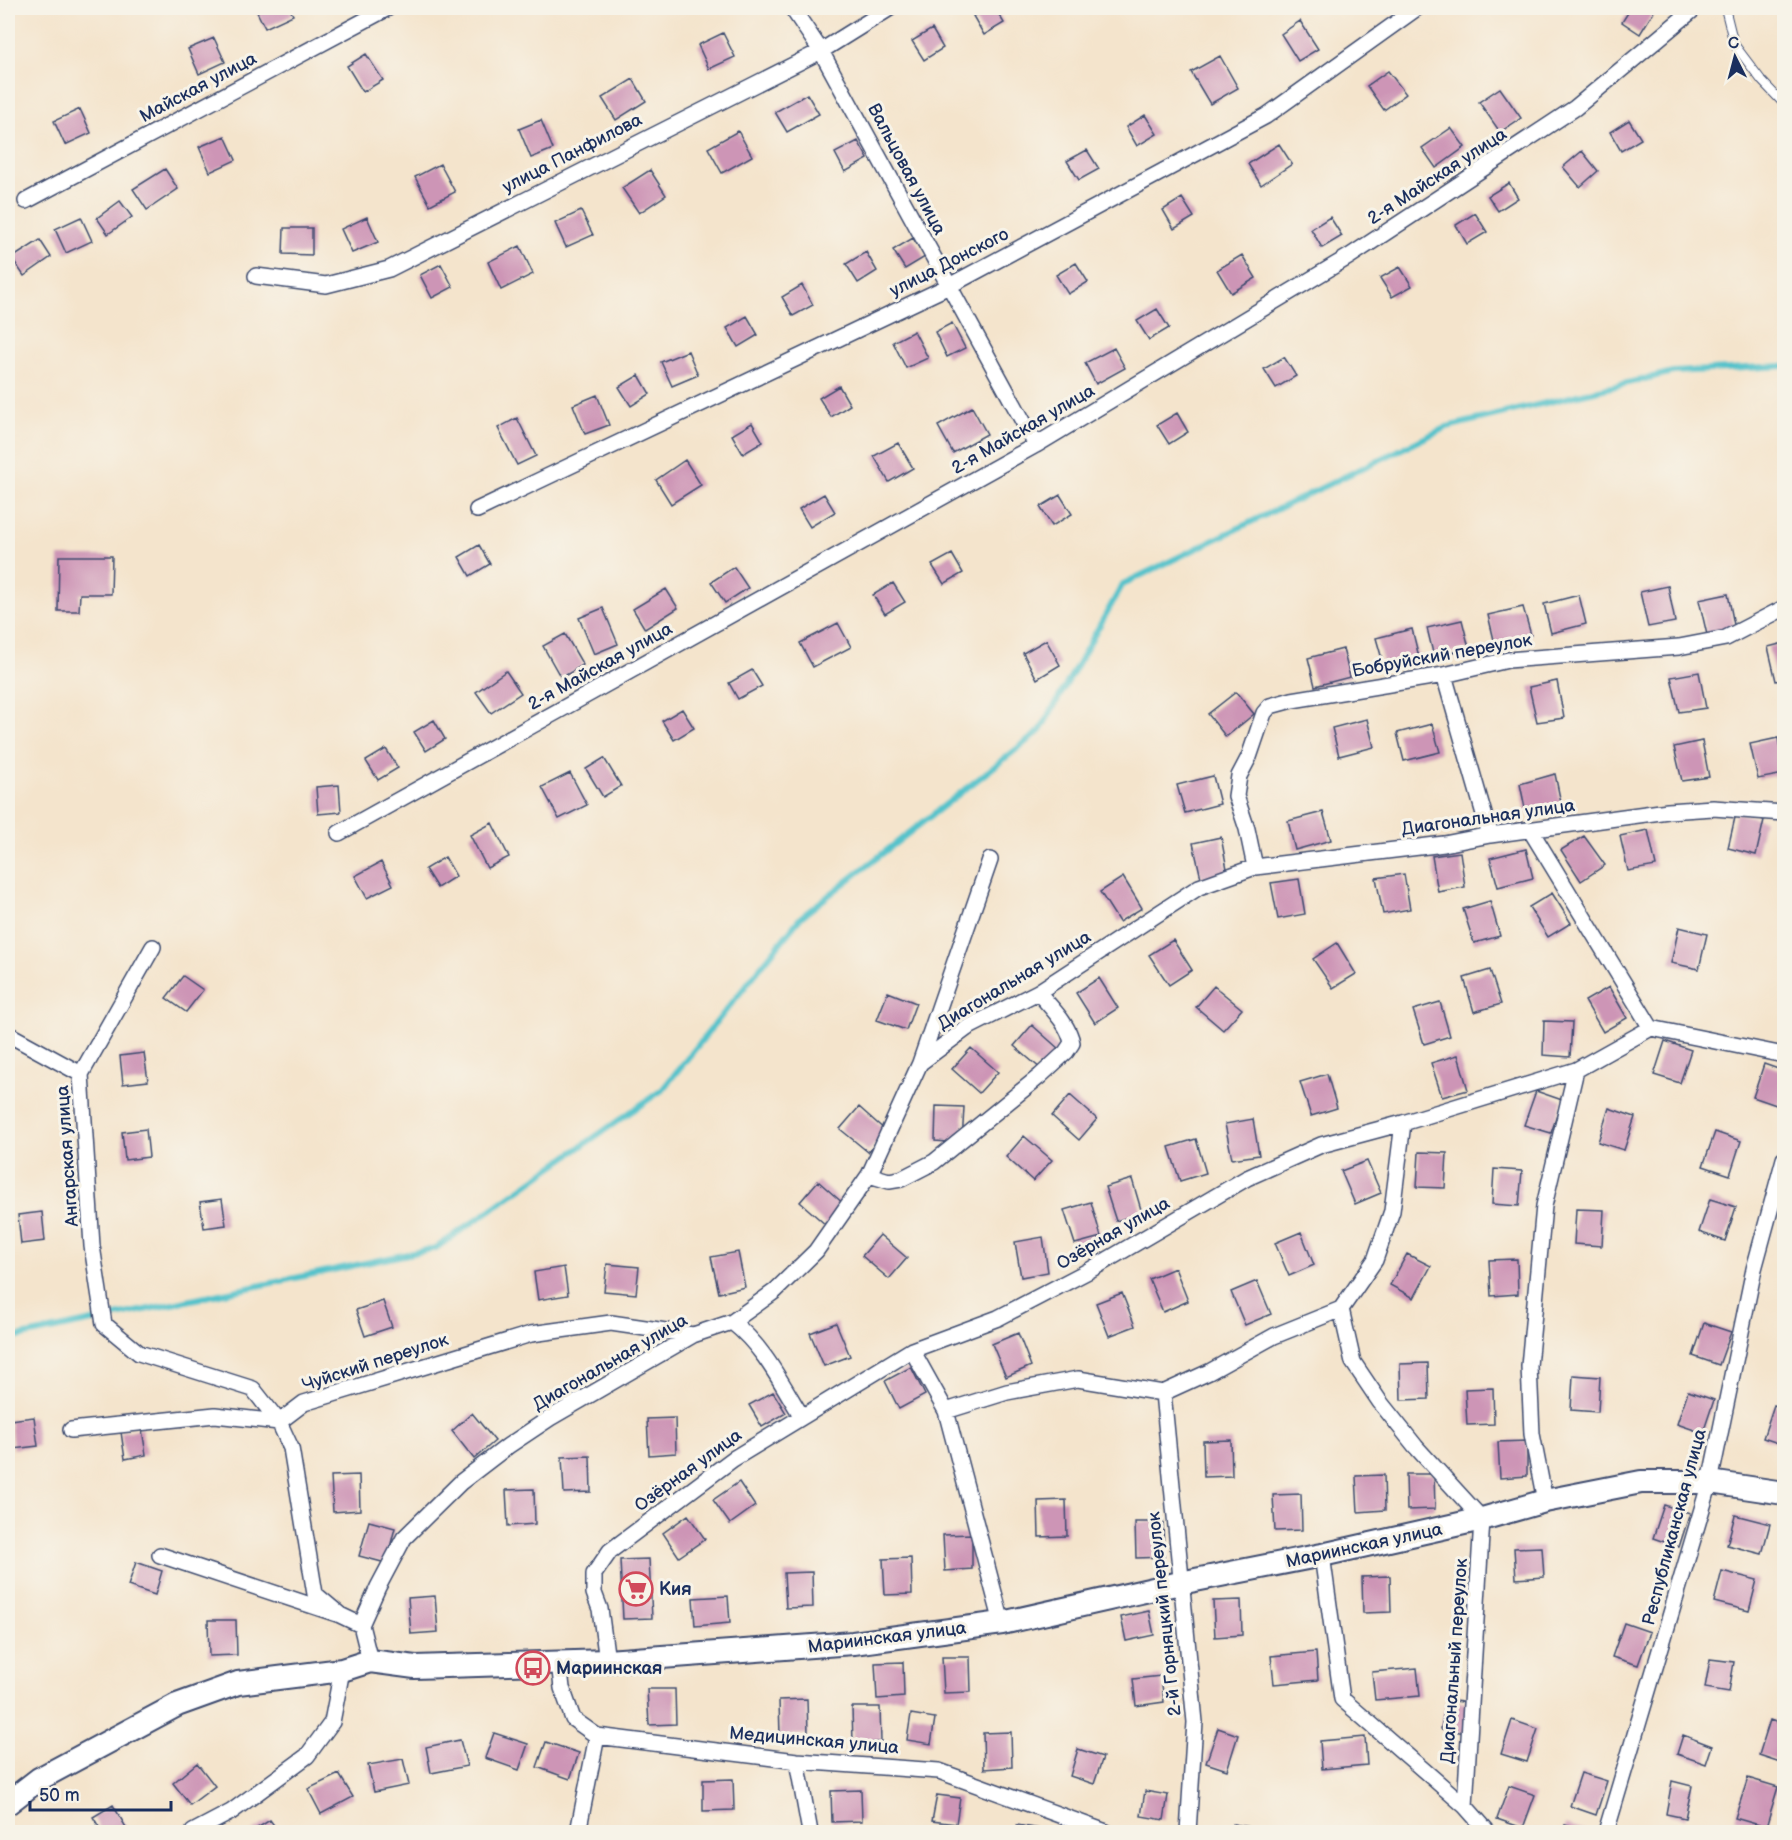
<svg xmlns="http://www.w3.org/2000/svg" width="1792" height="1840" font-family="'Balsamiq Sans',sans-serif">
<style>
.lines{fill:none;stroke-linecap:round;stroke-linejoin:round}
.stream{stroke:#55c2cb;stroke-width:6}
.building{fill:#cd95b6}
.service-casing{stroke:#3c4a6e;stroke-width:10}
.minor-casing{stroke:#3c4a6e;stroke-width:18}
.secondary-casing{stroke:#3c4a6e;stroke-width:26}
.service{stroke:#fff;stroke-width:8}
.minor{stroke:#fff;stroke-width:15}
.secondary{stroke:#fff;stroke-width:22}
.labels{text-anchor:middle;stroke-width:6;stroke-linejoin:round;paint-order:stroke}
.street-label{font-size:18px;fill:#1b2f5e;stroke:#f7f3e8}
.poi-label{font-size:18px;font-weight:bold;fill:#1b2f5e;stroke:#f7f3e8;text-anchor:start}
</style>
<rect width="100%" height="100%" fill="#f7f3e8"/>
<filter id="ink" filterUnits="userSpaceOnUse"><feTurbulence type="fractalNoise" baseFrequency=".0167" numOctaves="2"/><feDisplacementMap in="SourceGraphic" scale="12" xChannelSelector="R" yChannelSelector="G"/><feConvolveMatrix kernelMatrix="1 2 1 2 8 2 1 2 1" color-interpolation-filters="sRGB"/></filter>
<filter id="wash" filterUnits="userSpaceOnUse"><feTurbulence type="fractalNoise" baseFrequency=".008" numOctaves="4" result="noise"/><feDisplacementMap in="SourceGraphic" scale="24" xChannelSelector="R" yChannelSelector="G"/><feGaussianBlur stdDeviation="1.35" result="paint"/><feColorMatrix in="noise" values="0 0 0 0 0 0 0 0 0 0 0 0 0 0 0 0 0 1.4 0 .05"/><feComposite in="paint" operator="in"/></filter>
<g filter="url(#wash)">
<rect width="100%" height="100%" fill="#f4e4cc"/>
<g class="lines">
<path class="stream" d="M8 1339 436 1248 662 1090 801 917 1040 731 1123 584 1447 427 1673 372 1784 366"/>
</g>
<g id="blocks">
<path class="building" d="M255 8H289L293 15 265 28Z
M986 8H995L1004 23 984 35 973 16Z
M1631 8H1656L1640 34 1622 22Z
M1300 21 1318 49 1298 61 1281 34Z
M932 29 943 48 924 60 912 41Z
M723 33 735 57 709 69 698 45Z
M214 38 225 62 199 74 188 49Z
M366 54 383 80 363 92 347 66Z
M1220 56 1238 88 1210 104 1191 72Z
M1388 71 1406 94 1384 110 1367 86Z
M633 79 646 101 616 120 602 98Z
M1500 88 1521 118 1500 132 1479 102Z
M807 94 819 114 787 132 775 112Z
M80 109 91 133 65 145 54 121Z
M1145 115 1157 134 1137 146 1126 127Z
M541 120 553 149 531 158 519 129Z
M1629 120 1641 139 1621 151 1610 132Z
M1451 128 1465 147 1436 168 1422 148Z
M738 131 752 156 722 173 708 148Z
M225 136 236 160 210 172 199 147Z
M858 141 868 159 845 172 835 153Z
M1279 144 1292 164 1261 185 1248 164Z
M1087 150 1099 169 1079 180 1067 161Z
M1582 151 1598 171 1580 187 1563 167Z
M440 164 455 192 430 205 415 177Z
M165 169 178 189 147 210 133 189Z
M650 170 666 195 639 213 622 188Z
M1509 183 1518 198 1498 211 1488 196Z
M1182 198 1194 217 1174 229 1163 210Z
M120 201 132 217 108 234 97 218Z
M581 211 593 235 566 247 555 223Z
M1475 213 1487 232 1467 244 1456 225Z
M81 217 92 241 66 253 55 229Z
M367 217 378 242 352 253 341 229Z
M1330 217 1342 236 1322 248 1311 229Z
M284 228H312V255L283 254Z
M913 238 925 257 905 269 893 250Z
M40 240 51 257 24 276 12 258Z
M520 246 533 274 501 290 488 262Z
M866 252 877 271 858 283 846 264Z
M1242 255 1256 278 1231 293 1217 270Z
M1076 263 1088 282 1068 294 1056 275Z
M441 264 453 287 432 298 420 275Z
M1400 267 1412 286 1392 297 1380 278Z
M802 285 813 305 793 316 782 297Z
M1157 309 1169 328 1149 340 1137 321Z
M747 316 758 335 738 347 727 328Z
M952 323 965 348 947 357 935 332Z
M914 331 928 358 906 368 893 342Z
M1114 348 1125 368 1096 384 1085 363Z
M688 351 698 375 672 386 661 362Z
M1284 357 1296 376 1276 388 1264 369Z
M639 375 650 394 631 406 619 387Z
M839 386 850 405 831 417 819 398Z
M597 395 609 425 585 434 573 405Z
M972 407 987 434 953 453 938 426Z
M1177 413 1188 432 1169 444 1157 425Z
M517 418 536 456 517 465 498 428Z
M752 423 763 442 743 454 732 435Z
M898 443 913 468 889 482 874 456Z
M685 460 701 485 671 504 656 480Z
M824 494 835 512 810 527 799 509Z
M1060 495 1072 514 1052 526 1040 507Z
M479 545 490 564 470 576 459 557Z
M952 554 963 573 944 584 932 565Z
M59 556H112L111 594H80L79 611H58Z
M734 567 748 588 725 603 711 582Z
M893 583 905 602 885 614 873 595Z
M1668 586 1675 622 1648 627 1640 592Z
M666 589 678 608 645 629 633 609Z
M1728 594 1735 630 1707 635 1699 600Z
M1579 595 1586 624 1551 633 1544 604Z
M1523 607 1531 635 1495 644 1488 615Z
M603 608 618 644 594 654 579 618Z
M1462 620 1469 648 1434 657 1427 628Z
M838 623 851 647 813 667 800 643Z
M1412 629 1419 657 1384 666 1376 638Z
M565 634 583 665 561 678 543 646Z
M1046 640 1060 665 1037 679 1023 653Z
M1784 643V680L1776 681 1768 647Z
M1343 649 1350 677 1315 686 1308 658Z
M752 670 762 686 738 699 729 683Z
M506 671 521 693 491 713 476 692Z
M1699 672 1706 708 1679 712 1671 677Z
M1557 681 1564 718 1537 722 1529 687Z
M1236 692 1254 714 1226 737 1208 714Z
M682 709 694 728 674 740 662 721Z
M1367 719 1374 747 1339 756 1332 728Z
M434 720 445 739 426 751 414 732Z
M1432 724 1440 752 1404 761 1397 733Z
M1778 738 1784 774 1758 779 1750 744Z
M1702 741 1709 777 1682 781 1674 747Z
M386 749 398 768 378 780 366 761Z
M604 758 621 786 603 797 586 769Z
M570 773 587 805 559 819 542 787Z
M1555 774 1561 803 1526 813 1520 784Z
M1213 776 1220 804 1185 813 1177 785Z
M339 785 341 812 318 814 316 787Z
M1323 812 1331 840 1295 850 1288 821Z
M1736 813 1764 820 1756 855 1728 848Z
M492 823 509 857 487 868 470 835Z
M1648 830 1656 866 1628 871 1620 836Z
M1584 836 1605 865 1581 881 1561 850Z
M1221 837 1228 874 1201 878 1193 843Z
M1526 849 1533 878 1498 887 1490 858Z
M1460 852 1465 887 1438 892 1432 856Z
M445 857 456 876 437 888 425 869Z
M381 862 393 885 367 898 355 876Z
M1404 874 1410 909 1383 914 1376 878Z
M1123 877 1142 908 1119 922 1100 892Z
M1299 879 1305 914 1278 919 1271 883Z
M1552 893 1571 923 1548 937 1529 907Z
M1490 901 1500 936 1474 943 1463 909Z
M1679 927 1707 934 1699 969 1671 963Z
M1173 940 1192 970 1169 985 1149 955Z
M1337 943 1356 974 1333 988 1313 959Z
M1490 970 1501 1004 1474 1012 1464 978Z
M183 976 203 990 186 1012 166 998Z
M1099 978 1118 1008 1095 1023 1076 993Z
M1214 986 1242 1009 1223 1030 1196 1007Z
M1609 987 1627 1018 1603 1032 1585 1001Z
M888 992 916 1003 906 1030 877 1020Z
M1440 1002 1450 1036 1424 1044 1413 1010Z
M1544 1021 1572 1022 1570 1057 1543 1055Z
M1032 1025 1059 1049 1041 1069 1014 1046Z
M1665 1041 1691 1050 1680 1083 1654 1075Z
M971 1048 998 1072 979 1093 952 1069Z
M144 1053 148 1081 123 1084 120 1056Z
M1458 1055 1468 1090 1442 1097 1431 1063Z
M1764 1064 1784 1071V1089L1779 1106 1753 1097Z
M1327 1074 1337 1108 1311 1116 1300 1082Z
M1536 1091 1562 1100 1551 1133 1524 1125Z
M1070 1095 1097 1119 1079 1140 1052 1116Z
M936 1106 964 1107 962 1143 935 1141Z
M859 1107 886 1131 868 1152 840 1129Z
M1609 1108 1635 1117 1624 1150 1598 1142Z
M1253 1119 1259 1155 1232 1159 1225 1124Z
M146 1129 149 1157 125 1160 122 1132Z
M1715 1132 1741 1141 1730 1175 1703 1166Z
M1024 1136 1052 1160 1033 1181 1006 1157Z
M1196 1139 1206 1173 1180 1181 1169 1147Z
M1419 1152 1447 1153 1445 1188 1417 1187Z
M1367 1161 1381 1193 1355 1204 1341 1171Z
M1494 1169 1522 1171 1519 1206 1492 1204Z
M1132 1179 1142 1213 1116 1221 1105 1187Z
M818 1181 845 1205 827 1226 800 1202Z
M222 1199 226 1225 204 1228 200 1202Z
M1710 1199 1736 1207 1725 1241 1699 1232Z
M1091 1202 1101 1237 1075 1244 1064 1210Z
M1576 1209 1604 1210 1602 1246 1574 1244Z
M42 1212 45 1241 21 1244 18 1215Z
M1301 1232 1314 1265 1289 1276 1275 1243Z
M880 1235 907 1258 889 1279 862 1256Z
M1043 1237 1048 1272 1021 1277 1015 1242Z
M738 1252 745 1287 719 1293 711 1257Z
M1407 1254 1431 1266 1414 1298 1390 1285Z
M1517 1259 1518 1294 1491 1296 1489 1260Z
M607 1264 639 1267 636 1294 604 1291Z
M564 1267 568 1295 538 1300 534 1272Z
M1175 1268 1188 1301 1163 1312 1149 1279Z
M1257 1281 1271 1314 1245 1325 1231 1292Z
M1122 1293 1135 1326 1109 1336 1096 1303Z
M383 1301 392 1327 365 1336 356 1310Z
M836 1323 850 1356 824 1366 810 1333Z
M1704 1323 1731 1332 1719 1365 1693 1356Z
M1018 1333 1031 1366 1006 1377 992 1344Z
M1428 1363 1429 1399 1401 1400 1400 1364Z
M911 1367 925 1395 899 1409 885 1381Z
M1573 1375 1600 1377 1598 1412 1571 1410Z
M1493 1388 1494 1424 1467 1425 1465 1389Z
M1688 1391 1714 1400 1703 1433 1677 1424Z
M773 1392 786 1413 762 1427 749 1405Z
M1774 1405 1784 1408V1445L1763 1438Z
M472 1413 495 1441 474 1459 452 1431Z
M34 1417 38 1446 13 1449 10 1420Z
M675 1418 676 1453 649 1455 647 1419Z
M142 1429 146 1455 125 1459 121 1432Z
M1231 1440 1232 1476 1204 1477 1203 1441Z
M1527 1441V1476L1500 1478 1498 1442Z
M590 1456 591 1492 564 1493 562 1457Z
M1406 1474H1434L1435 1509 1407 1510Z
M359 1475 360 1510 333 1512 331 1476Z
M1384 1475 1385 1510 1358 1512 1356 1476Z
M739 1482 755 1506 730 1524 713 1500Z
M534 1489 535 1524 508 1526 506 1490Z
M1301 1494 1302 1530 1275 1531 1273 1495Z
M1066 1500 1067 1536 1039 1537 1038 1501Z
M1664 1505 1690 1513 1679 1547 1653 1538Z
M688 1515 705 1539 679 1557 663 1533Z
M1735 1515 1770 1524 1762 1554 1727 1545Z
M369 1521 395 1528 386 1563 359 1556Z
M1135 1522H1163L1164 1557 1136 1558Z
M972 1534V1569L945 1571 943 1535Z
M1542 1547 1544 1577 1516 1579 1514 1548Z
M911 1558 912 1594 885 1595 883 1559Z
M649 1559 652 1618 623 1619 620 1560Z
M136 1562 162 1571 155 1595 128 1586Z
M1722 1571 1757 1580 1749 1611 1714 1602Z
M812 1572 813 1607 786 1608 784 1573Z
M1390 1576 1391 1612 1363 1613 1362 1577Z
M435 1596 438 1632 411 1634 408 1598Z
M728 1596 730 1623 695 1626 693 1598Z
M1241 1600 1242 1635 1215 1637 1213 1601Z
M1149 1611 1154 1635 1126 1641 1121 1617Z
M208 1620H236L237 1655 209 1656Z
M1624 1623 1650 1632 1638 1665 1612 1657Z
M1316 1652 1318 1680 1274 1684 1271 1656Z
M942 1657H970L971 1692 944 1693Z
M1710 1659 1734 1662 1729 1692 1705 1688Z
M903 1662 904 1697 877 1699 875 1663Z
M1417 1668 1420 1696 1375 1700 1372 1672Z
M1161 1676 1164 1702 1136 1706 1133 1679Z
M647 1689H675L676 1724 649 1725Z
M807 1699 808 1734 780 1736 779 1700Z
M1446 1700 1470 1703 1465 1733 1441 1729Z
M852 1707H880L881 1742 853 1744Z
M911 1714 935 1718 931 1744 907 1740Z
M1512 1720 1538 1729 1527 1762 1501 1754Z
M1770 1720 1784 1725 1783 1763 1759 1755Z
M1218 1728 1238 1735 1227 1770 1206 1763Z
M1011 1732 1012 1767 984 1769 983 1733Z
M494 1733 528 1744 519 1770 485 1758Z
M1683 1735 1712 1746 1706 1764 1677 1754Z
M1365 1737 1367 1765 1322 1769 1320 1741Z
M460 1740 467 1766 431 1773 426 1747Z
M546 1742 579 1753 570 1779 537 1767Z
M1078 1749 1103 1757 1094 1784 1070 1776Z
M403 1759 409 1785 374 1792 368 1765Z
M197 1763 215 1786 190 1805 173 1783Z
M1581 1773 1607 1781 1596 1815 1570 1806Z
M339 1774 353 1797 321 1814 308 1789Z
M1748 1778 1778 1787 1766 1827 1735 1818Z
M733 1779 734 1810 703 1811V1780Z
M1672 1781 1692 1786 1685 1818 1666 1814Z
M1509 1786 1535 1795 1523 1828 1497 1819Z
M861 1790 862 1821 832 1822 831 1791Z
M1145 1791 1168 1795 1164 1820 1141 1816Z
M937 1795 960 1798 956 1824 932 1821Z
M113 1805 127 1829 122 1832H102L93 1817Z
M270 1820 279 1832H251Z
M1233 1824 1257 1828 1256 1832H1232Z
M1017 1825 1040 1829V1832H1016Z
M1565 1825 1588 1832H1563Z"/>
</g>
</g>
<g filter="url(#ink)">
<use href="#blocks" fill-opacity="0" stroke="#3c4a6e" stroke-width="1.5"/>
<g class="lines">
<defs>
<path id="service" d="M1725 8 1734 44 1762 81 1784 104"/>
<path id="minor" d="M792 8 821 51 1036 445
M26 201 388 8
M256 276 326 285 389 269 821 51 890 8
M477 510 949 286 1266 116 1417 8
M1444 675 1490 835
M1531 831 1651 1028
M339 833 1036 445 1350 256 1575 108 1695 8
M1255 867 1247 829 1236 796 1239 776 1249 757 1264 713 1270 706 1292 700 1444 675 1508 660 1679 647 1726 638 1784 608
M8 1034 81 1074 92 1246 104 1324 139 1353 253 1389 279 1422 291 1448 315 1594 340 1615
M920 1063 990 860
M81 1074 153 947
M869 1175 889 1181 901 1179 934 1162 1040 1076 1066 1052 1072 1043C1069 1024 1050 1007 1038 992
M1341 1309 1353 1362 1380 1402 1416 1447 1482 1519 1465 1806
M732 1322C764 1347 781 1383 802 1417
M912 1350 946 1411 1002 1623
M1163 1393 1195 1722 1188 1832
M946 1411 1007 1392 1078 1379 1163 1393 1209 1372 1274 1336 1341 1309 1375 1260 1392 1211 1403 1123
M71 1430 215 1415 279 1422 304 1403 531 1334 611 1323 693 1335
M1545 1501 1532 1434 1529 1366 1544 1206 1576 1070
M160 1555 340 1615 361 1625
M1322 1555 1342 1699 1465 1806 1488 1832
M370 1661 361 1625 378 1587 404 1538 461 1482 508 1446 550 1418 693 1335 732 1322 775 1291 816 1251 869 1175 920 1063 967 1028 1038 992 1199 887 1255 867 1444 844 1490 835 1668 811 1713 808 1784 813
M607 1661 600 1609 594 1593V1574L610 1551 733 1459 912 1350 998 1318 1090 1270 1247 1178 1321 1145 1403 1123 1576 1070 1651 1028 1784 1055
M559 1662 562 1688 573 1719 597 1736 797 1761 939 1771 1106 1832
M797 1761 810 1832
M193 1832 231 1812 307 1756 332 1722 342 1670
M578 1832 597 1736
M1606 1832 1710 1482 1754 1269 1784 1159"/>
<path id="secondary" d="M8 1803 39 1779 177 1705 238 1683 342 1670 370 1661 415 1667 607 1661 853 1643 1002 1623 1180 1583 1322 1555 1482 1519 1545 1501 1641 1482H1710L1784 1493"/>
</defs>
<use href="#service" class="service-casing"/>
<use href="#minor" class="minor-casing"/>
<use href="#secondary" class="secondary-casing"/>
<use href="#service" class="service"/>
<use href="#minor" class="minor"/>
<use href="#secondary" class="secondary"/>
</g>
</g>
<defs>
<symbol id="supermarket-ring" viewBox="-11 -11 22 22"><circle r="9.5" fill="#f7f3e8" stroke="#d1495b" stroke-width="1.5"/><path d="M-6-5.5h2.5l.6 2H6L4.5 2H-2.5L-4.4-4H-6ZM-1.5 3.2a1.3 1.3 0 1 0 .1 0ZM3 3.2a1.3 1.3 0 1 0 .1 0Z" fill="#d1495b"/></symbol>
<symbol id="bus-ring" viewBox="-11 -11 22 22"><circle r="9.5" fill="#f7f3e8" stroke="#d1495b" stroke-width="1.5"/><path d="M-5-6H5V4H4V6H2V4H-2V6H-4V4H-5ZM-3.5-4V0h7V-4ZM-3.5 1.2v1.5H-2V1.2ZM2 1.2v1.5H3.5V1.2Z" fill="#d1495b"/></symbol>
</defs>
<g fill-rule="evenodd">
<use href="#supermarket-ring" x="617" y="1570" width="38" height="38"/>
<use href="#bus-ring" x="514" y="1649" width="38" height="38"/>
</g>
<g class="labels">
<g class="street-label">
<text transform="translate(198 87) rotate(-28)" y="6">Майская улица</text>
<text transform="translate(572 153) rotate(-27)" y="6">улица Панфилова</text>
<text transform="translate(907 169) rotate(62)" y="6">Вальцовая улица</text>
<text transform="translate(1437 176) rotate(-33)" y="6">2-я Майская улица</text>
<text transform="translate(949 262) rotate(-27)" y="6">улица Донского</text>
<text transform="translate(1023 429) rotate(-30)" y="6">2-я Майская улица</text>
<text transform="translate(1442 655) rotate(-10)" y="6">Бобруйский переулок</text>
<text transform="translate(600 666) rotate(-29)" y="6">2-я Майская улица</text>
<text transform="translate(1488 817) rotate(-8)" y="6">Диагональная улица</text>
<text transform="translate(1014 980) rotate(-31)" y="6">Диагональная улица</text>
<text transform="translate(67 1156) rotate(-94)" y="6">Ангарская улица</text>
<text transform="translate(1113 1233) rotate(-30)" y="6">Озёрная улица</text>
<text transform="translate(375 1362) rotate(-18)" y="6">Чуйский переулок</text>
<text transform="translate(610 1362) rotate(-30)" y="6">Диагональная улица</text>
<text transform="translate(688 1470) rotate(-36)" y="6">Озёрная улица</text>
<text transform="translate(1674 1527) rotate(-75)" y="6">Республиканская улица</text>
<text transform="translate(1364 1545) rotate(-12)" y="6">Мариинская улица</text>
<text transform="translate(1164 1614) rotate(-96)" y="6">2-й Горняцкий переулок</text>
<text transform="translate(887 1637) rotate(-7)" y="6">Мариинская улица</text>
<text transform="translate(1454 1661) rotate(-86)" y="6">Диагональный переулок</text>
<text transform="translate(814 1740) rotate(5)" y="6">Медицинская улица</text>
</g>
<g class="poi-label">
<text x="659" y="1595">Кия</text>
<text x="556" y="1674">Мариинская</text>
</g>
</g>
<rect width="1792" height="1840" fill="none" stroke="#f7f3e8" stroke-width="30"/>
<g transform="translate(1735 57) rotate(354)" stroke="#f7f3e8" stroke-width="4.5" paint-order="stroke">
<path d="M0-4.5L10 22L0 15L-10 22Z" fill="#1b2f5e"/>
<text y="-9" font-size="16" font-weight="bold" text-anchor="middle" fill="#1b2f5e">С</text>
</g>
<path d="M30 1801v9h141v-9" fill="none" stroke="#1b2f5e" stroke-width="3"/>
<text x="39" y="1801" font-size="18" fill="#1b2f5e" stroke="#f7f3e8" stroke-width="4.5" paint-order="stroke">50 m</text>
</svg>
